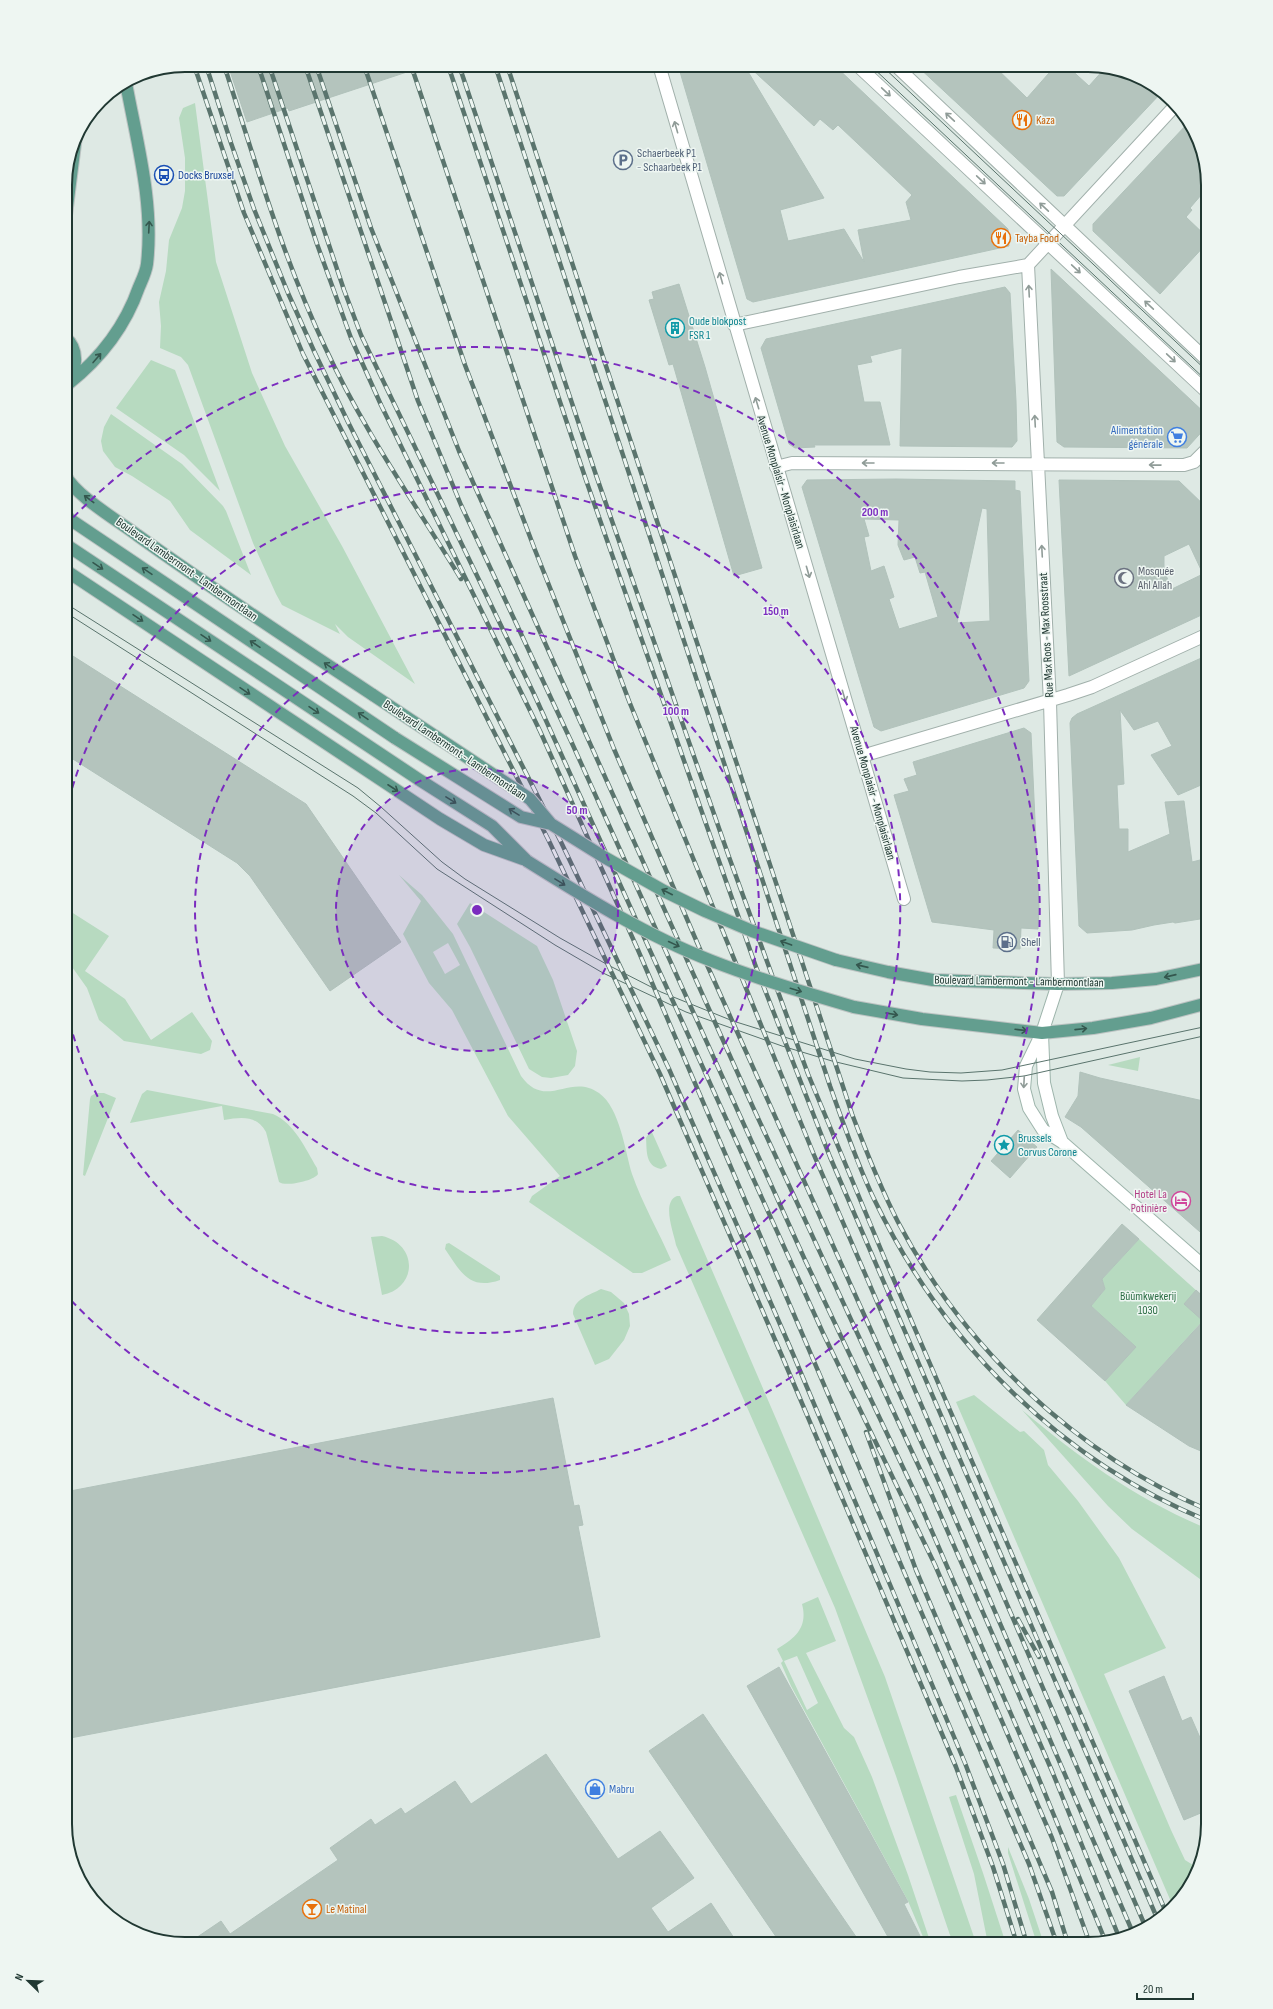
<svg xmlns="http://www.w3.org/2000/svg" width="1273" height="2009" font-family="'Sofia Sans Condensed',sans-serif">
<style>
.green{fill:#b7dac0;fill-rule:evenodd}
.building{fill:#b4c4bd;stroke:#b1c2bb;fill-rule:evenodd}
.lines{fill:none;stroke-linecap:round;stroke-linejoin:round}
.street-casing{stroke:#a1b0ab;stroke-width:14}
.secondary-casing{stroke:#9eb5ac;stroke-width:14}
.primary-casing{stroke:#bcc3c2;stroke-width:14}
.street{stroke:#fff;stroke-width:12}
.secondary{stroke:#fff;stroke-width:12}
.primary{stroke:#639e8f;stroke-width:12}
.tram{stroke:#5a746d;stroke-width:1}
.rail-casing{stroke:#5a746d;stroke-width:4.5}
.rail{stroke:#eef6f2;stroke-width:3;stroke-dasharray:9;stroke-linecap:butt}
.primary-bridge-casing{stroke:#bcc3c2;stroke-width:14;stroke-linecap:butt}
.primary-bridge{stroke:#639e8f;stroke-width:12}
.oneway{stroke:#909c98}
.oneway2{stroke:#34574e}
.ring{fill:none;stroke:#7b2cbf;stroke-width:2;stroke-dasharray:7 5}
.labels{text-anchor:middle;stroke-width:3;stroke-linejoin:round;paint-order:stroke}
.food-label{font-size:12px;fill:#c56008;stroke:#eef6f2;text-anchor:start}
.service-label{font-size:12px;fill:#4e5e75;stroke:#eef6f2;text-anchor:start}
.transit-label{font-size:12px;fill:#164399;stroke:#eef6f2;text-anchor:start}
.culture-label{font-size:12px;fill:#0d838f;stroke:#eef6f2;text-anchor:start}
.shop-label{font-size:12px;fill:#366cbe;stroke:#eef6f2;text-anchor:end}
.street-label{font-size:12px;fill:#203832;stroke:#eef6f2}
.worship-label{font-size:12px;fill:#5b616d;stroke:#eef6f2;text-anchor:start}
.hotel-label{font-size:12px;fill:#b23c85;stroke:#eef6f2;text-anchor:end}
.park-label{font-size:12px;fill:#2c6e45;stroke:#eef6f2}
.rim{fill:none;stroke:#203832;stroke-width:2}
.centre{fill:#7b2cbf;stroke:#eef6f2;stroke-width:2}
.ring-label{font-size:12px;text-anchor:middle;font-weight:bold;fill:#7b2cbf;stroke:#eef6f2;stroke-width:3;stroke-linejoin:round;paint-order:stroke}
</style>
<rect width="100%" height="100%" fill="#dee9e4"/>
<path class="green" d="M195 103 216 262 252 373 285 446 342 546 415 684 348 637 335 624 340 634 282 605 276 594 253 543 188 365 181 357 160 348 161 326 159 302 166 271 169 240 182 208 185 191V158L179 118 183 108Z
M151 360 175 370 220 491 184 455 116 408Z
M111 414 182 464 223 506 226 511 251 575 190 530 170 501 132 476 115 467 103 451 101 441 104 427Z
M399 875 422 895 453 934 521 1076C546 1111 570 1072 599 1093 620 1108 625 1151 632 1174 642 1203 659 1232 671 1260L642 1273H633L529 1202 532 1196 560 1176 508 1116 452 1010 429 983 403 934 421 901ZM448 943 460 965 445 974 433 952Z
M470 903 537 946 553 980 577 1051 575 1066 568 1075 551 1078 542 1077 529 1069 470 947 457 924Z
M65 908 109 936 85 971 125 999 151 1040 192 1012 212 1041 210 1050 201 1054 124 1041 99 1020 87 988 65 957Z
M65 1007C72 1022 80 1040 65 1053L67 1037Z
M1140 1057 1138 1071 1108 1065Z
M147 1090 273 1114C295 1124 305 1148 317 1168L318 1174C314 1181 285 1187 279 1182L266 1132C256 1115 242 1117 224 1120L222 1106 130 1123 142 1094Z
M96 1093H104L116 1098 85 1176 83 1175 90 1099 91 1096Z
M651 1130 667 1166 661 1169C645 1166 647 1151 646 1138Z
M677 1196H680L777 1421 885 1677 975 1940 974 1944H955L950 1935 896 1776 835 1608 676 1245C674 1233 661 1202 677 1196Z
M72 1204 69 1220 65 1226V1206Z
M382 1236C418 1244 418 1288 382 1295L371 1237Z
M1139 1239 1208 1301V1315L1126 1405 1105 1381 1135 1347 1091 1306 1105 1289 1102 1279Z
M449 1243 500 1276V1280C469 1291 460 1271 445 1249L446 1244Z
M601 1289 611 1292 624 1303 629 1314 630 1326 624 1340 609 1359 595 1365 573 1314C573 1299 590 1295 601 1289Z
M974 1395 1020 1432 1024 1431 1044 1450 1048 1465 1078 1501 1119 1558 1166 1648 1104 1674 1171 1830 1185 1860 1193 1865 1196 1873 1195 1875 1192 1868 1186 1880 1187 1891 1172 1904 956 1402Z
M1022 1410C1081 1459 1136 1499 1208 1529V1585L1132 1529 1108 1506Z
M818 1597 836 1641 806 1653 844 1728 854 1737 872 1777 908 1875 931 1944H926L908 1901 791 1686 781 1663 783 1661 777 1649C796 1638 808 1627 802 1604ZM797 1656 818 1703 807 1710 784 1661Z
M956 1795 983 1873 1006 1944H988L974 1874 949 1797Z
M1008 1847 1029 1899 1044 1944H1037L1008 1853Z"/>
<path class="building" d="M228 65H419V68L289 111 288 108 247 122Z
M678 65H744L824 198 780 210 788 241 844 229 864 262 858 230 911 220 906 202 912 195 838 125 833 130 820 119 814 126 747 65H834L1008 229 1009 246 753 302 747 299Z
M916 65H993L1027 98 1056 65H1066L1089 86 1105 68 1154 85 1161 93 1064 196H1057Z
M1188 123 1196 132 1208 187 1190 208 1192 210 1186 217 1208 238V242L1160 294 1093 231V224Z
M1051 269 1208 416V425L1187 448 1064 447 1057 442Z
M679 284 705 367 762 568 734 576 673 364 669 365 649 300 654 299 652 292Z
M1005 287 1010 293 1016 401 1017 441 1012 447 900 446 902 348 870 356 872 362 857 365 864 402H880L890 445H814L815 447 795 448 789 444 761 348 766 339Z
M896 479 1015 481V490L1020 491 1029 681 1024 688 881 731 874 727 802 487 807 480ZM982 508 987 509 990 621 957 623ZM864 519 899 520 898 545 904 560 915 557 920 573 925 572 938 617 899 629 889 599 894 597 884 566 871 571 864 537 869 536Z
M1059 480 1179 481 1208 509V612L1069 676ZM1189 544 1203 574 1172 589 1164 571V556Z
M65 651 306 804 401 942 330 991 250 876 237 863 65 754Z
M1208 655V782L1178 795 1151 755 1172 746 1158 721 1134 730 1120 710 1124 784 1117 785 1119 829H1128V852L1170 834 1165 802 1184 801 1192 862 1208 858V901L1200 919 1175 923 1173 922 1154 925 1132 930 1087 933 1079 926 1070 723 1072 718 1077 714Z
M1024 728 1031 733 1039 907 1038 929 1021 928 1020 949 993 948 994 930 932 922 894 795 909 791 904 779 917 775 913 762Z
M1080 1072 1100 1078 1208 1102V1239L1081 1127 1065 1117 1078 1096Z
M1018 1130 1037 1147 1010 1178 991 1161Z
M1122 1224 1139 1239 1102 1279 1105 1289 1091 1306 1136 1347 1105 1381 1037 1320Z
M1196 1290 1208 1301V1454L1189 1446 1126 1405 1203 1321 1184 1304Z
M553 1398 574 1506 579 1505 583 1525 578 1526 600 1637 65 1739V1492Z
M779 1667 908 1902 904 1904 924 1944H892L747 1686Z
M1164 1676 1182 1721 1191 1717 1208 1756V1810L1184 1820 1129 1691Z
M703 1714 861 1944H781L649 1751Z
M546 1754 618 1859 660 1831 694 1878 651 1908 668 1932 711 1903 738 1944H187L221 1921 230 1934 338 1860 330 1848 371 1819 375 1825 401 1808 405 1814 455 1781 471 1804Z"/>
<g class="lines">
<defs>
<path id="street" d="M659 65 904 899
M857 65 1208 393
M895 65 1208 361
M734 325 959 277 1028 265
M776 467 792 463 1184 465 1194 462 1208 448
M862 756 1068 695 1092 687 1208 634
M1058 984 1050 702 1028 265 1174 107"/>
<path id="secondary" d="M1058 984 1042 1033 1026 1066 1024 1089 1029 1108 1043 1130 1062 1142 1208 1270
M1042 1034 1044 1083 1052 1116 1062 1142"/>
<path id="primary" d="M65 223 76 136
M65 337C80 350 76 369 68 384
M68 384C101 358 125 327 139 287 142 280 146 272 147 264 154 203 137 143 126 83
M65 475C76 496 117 520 137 535 214 590 294 643 373 695
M65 516 395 738
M65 544 418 779 492 826 527 861
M65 570 440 819 484 845 523 859
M836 960 888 972 933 980 1058 984 1112 983 1156 979 1208 968
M854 1007 922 1019 1042 1033 1093 1028 1151 1018 1208 1003"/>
</defs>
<use href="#street" class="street-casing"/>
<use href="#secondary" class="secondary-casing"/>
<use href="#primary" class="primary-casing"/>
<use href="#street" class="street"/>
<use href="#secondary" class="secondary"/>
<use href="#primary" class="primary"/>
<path class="tram" d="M870 65 1208 382
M881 65 1208 372
M65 603 358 788 381 807 442 862 465 879 560 938 608 965 661 992 733 1021 855 1059 906 1069 930 1072 961 1073 1002 1070 1208 1026
M65 612 353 796 376 813 437 869 555 945 603 973 686 1012 782 1046 832 1061 903 1078 962 1081 987 1080 1024 1076 1208 1035"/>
<defs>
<path id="rail" d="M194 65 244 213 303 354 549 841 660 1074 782 1356 956 1767 993 1867 1017 1944
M206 65 231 143 254 209 288 293 314 351 348 422 561 842 669 1069 793 1354 965 1763 1003 1864 1027 1944
M224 65C255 160 282 256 325 347 362 428 414 502 461 579
M258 65 317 244 351 338 381 405 540 731 638 950 1029 1864 1057 1944
M269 65 344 290 361 335 534 694 823 1333 935 1565 1052 1838 1090 1944
M305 65 418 401 461 505 571 741 805 1260 917 1497 1037 1774 1105 1940
M316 65 371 228 459 451 752 1105 931 1493 1052 1771 1119 1937
M364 65 465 365 535 550 614 749 699 947 941 1486 1133 1933
M411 65 575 556 629 701 814 1155 1146 1928
M448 65 586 480 756 967 830 1157 1157 1918
M459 65 596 475 729 857 808 1074 884 1257 1165 1910
M495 65 830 1086C844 1125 857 1164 875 1201 944 1344 1061 1461 1208 1521
M507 65 852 1114C866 1151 880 1187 898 1222 964 1348 1077 1455 1208 1510
M866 1432 916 1570 1052 1892 1068 1944
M1018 1619 1039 1657"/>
</defs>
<use href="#rail" class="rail-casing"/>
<use href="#rail" class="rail"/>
<defs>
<path id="primary-bridge" d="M373 695 530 799 551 824 604 857 664 891 705 911 752 931 836 960
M395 738 521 817 551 824
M527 861C586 898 647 936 712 961 758 979 806 993 854 1007"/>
</defs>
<use href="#primary-bridge" class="primary-bridge-casing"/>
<use href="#primary-bridge" class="primary-bridge"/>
</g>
<defs><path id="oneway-shaft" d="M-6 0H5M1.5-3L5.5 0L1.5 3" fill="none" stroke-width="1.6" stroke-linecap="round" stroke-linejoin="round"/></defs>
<g class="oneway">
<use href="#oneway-shaft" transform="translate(886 92) rotate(43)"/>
<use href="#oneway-shaft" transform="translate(950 117) rotate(-137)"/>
<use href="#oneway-shaft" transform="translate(676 127) rotate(-106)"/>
<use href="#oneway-shaft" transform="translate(981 180) rotate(43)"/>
<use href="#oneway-shaft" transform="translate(1044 207) rotate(-137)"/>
<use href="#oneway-shaft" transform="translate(1076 269) rotate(43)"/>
<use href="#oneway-shaft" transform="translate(721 278) rotate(-106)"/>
<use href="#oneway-shaft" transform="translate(1029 291) rotate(-93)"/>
<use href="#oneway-shaft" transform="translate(1149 305) rotate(-137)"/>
<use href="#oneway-shaft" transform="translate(1171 358) rotate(43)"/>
<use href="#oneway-shaft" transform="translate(757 403) rotate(-107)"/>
<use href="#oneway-shaft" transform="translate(1035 421) rotate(-93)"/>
<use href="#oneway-shaft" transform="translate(868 463) rotate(-180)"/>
<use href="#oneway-shaft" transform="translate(998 463) rotate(-180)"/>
<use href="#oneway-shaft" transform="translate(1155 465) rotate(-179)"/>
<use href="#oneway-shaft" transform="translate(1042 551) rotate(-93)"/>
<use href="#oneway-shaft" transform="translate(808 572) rotate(74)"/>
<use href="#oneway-shaft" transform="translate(844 696) rotate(74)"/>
<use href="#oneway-shaft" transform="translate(1024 1082) rotate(93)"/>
</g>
<g class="oneway2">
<use href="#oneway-shaft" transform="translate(149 227) rotate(-87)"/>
<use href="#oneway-shaft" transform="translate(97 358) rotate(-49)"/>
<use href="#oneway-shaft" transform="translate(89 499) rotate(-143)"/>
<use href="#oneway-shaft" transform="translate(98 566) rotate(34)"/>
<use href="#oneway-shaft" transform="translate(147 571) rotate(-146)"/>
<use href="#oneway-shaft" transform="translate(138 618) rotate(34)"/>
<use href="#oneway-shaft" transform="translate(206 638) rotate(34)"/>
<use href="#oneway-shaft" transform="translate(255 644) rotate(-146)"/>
<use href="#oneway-shaft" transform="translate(329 666) rotate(-146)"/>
<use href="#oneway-shaft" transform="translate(245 691) rotate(34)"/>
<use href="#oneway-shaft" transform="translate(314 710) rotate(34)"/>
<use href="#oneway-shaft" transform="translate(363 716) rotate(-146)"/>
<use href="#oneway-shaft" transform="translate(393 788) rotate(33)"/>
<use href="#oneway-shaft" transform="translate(451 800) rotate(32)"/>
<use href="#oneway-shaft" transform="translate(514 812) rotate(-148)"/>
<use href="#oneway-shaft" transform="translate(560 882) rotate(32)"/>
<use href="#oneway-shaft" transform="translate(667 892) rotate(-153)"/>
<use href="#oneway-shaft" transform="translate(786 943) rotate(-160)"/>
<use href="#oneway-shaft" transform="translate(674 944) rotate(25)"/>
<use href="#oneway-shaft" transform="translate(862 966) rotate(-167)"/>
<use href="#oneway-shaft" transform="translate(1170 976) rotate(167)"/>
<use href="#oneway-shaft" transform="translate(796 990) rotate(17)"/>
<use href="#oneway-shaft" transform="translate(892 1014) rotate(10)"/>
<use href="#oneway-shaft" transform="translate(1081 1029) rotate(-6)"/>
<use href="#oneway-shaft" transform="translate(1021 1030) rotate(7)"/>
</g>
<circle cx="477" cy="910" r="141" fill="#7b2cbf" fill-opacity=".12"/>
<g class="ring">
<circle cx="477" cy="910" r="141"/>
<circle cx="477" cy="910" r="282"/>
<path d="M66 811A423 423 0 1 1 66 1009"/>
<path d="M65 526A563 563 0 1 1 65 1294"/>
</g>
<defs>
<symbol id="restaurant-ring" viewBox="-11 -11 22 22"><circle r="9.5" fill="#eef6f2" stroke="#e8710a" stroke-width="1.5"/><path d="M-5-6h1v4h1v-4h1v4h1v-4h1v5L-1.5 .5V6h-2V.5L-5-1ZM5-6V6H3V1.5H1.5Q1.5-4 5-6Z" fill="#e8710a"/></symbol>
<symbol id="parking-ring" viewBox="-11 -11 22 22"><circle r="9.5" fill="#eef6f2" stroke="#5c6f8a" stroke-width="1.5"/><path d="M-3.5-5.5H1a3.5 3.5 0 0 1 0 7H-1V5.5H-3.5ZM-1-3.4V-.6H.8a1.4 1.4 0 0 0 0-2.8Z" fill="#5c6f8a"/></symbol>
<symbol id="bus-ring" viewBox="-11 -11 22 22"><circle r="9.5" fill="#eef6f2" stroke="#1a4fb4" stroke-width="1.5"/><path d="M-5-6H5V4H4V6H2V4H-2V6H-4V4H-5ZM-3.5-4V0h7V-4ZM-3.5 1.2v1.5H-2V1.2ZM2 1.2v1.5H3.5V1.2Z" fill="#1a4fb4"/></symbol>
<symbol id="building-ring" viewBox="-11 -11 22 22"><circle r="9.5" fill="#eef6f2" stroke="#0f9aa8" stroke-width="1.5"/><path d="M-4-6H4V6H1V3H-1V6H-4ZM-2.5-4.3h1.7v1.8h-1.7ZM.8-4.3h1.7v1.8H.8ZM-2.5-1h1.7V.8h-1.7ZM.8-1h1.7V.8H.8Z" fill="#0f9aa8"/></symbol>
<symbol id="supermarket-ring" viewBox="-11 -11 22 22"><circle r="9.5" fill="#eef6f2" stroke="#3f7fe0" stroke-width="1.5"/><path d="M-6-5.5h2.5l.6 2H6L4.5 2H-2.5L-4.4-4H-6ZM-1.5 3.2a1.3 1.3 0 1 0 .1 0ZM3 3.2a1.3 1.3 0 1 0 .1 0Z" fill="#3f7fe0"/></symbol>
<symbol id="mosque-ring" viewBox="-11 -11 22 22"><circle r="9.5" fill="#eef6f2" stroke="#6b7280" stroke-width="1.5"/><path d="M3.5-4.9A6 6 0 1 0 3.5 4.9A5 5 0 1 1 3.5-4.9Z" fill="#6b7280"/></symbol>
<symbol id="fuel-ring" viewBox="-11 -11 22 22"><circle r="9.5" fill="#eef6f2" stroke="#5c6f8a" stroke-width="1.5"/><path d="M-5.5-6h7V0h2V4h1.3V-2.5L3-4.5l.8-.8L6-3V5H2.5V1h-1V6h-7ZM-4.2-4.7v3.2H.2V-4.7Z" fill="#5c6f8a"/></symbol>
<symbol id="sight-ring" viewBox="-11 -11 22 22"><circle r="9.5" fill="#eef6f2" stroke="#0f9aa8" stroke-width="1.5"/><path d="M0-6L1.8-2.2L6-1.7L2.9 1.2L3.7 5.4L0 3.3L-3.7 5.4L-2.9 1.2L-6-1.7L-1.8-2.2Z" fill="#0f9aa8"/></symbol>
<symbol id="hotel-ring" viewBox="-11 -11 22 22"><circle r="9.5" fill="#eef6f2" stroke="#d1479c" stroke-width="1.5"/><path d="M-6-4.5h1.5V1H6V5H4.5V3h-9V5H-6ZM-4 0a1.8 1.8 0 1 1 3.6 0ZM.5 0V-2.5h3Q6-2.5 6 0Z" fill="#d1479c"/></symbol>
<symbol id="shop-ring" viewBox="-11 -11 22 22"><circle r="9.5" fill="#eef6f2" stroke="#3f7fe0" stroke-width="1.5"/><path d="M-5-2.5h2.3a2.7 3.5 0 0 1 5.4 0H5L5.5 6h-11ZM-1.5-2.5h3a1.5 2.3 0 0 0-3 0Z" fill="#3f7fe0"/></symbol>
<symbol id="bar-ring" viewBox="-11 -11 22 22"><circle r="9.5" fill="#eef6f2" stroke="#e8710a" stroke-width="1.5"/><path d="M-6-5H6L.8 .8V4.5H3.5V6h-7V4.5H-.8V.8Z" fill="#e8710a"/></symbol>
</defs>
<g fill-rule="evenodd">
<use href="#restaurant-ring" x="1011" y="109" width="22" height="22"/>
<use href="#parking-ring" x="612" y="149" width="22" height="22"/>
<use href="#bus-ring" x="153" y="164" width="22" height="22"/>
<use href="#restaurant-ring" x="990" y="227" width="22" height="22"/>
<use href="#building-ring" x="664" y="317" width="22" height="22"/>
<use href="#supermarket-ring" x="1166" y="426" width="22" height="22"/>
<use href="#mosque-ring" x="1113" y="567" width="22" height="22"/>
<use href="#fuel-ring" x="996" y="931" width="22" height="22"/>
<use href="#sight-ring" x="993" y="1134" width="22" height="22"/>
<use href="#hotel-ring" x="1170" y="1190" width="22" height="22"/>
<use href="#shop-ring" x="584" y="1778" width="22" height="22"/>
<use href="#bar-ring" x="301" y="1898" width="22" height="22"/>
</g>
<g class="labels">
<g class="food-label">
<text x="1036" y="124">Kaza</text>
<text x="1015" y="242">Tayba Food</text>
<text x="326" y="1913">Le Matinal</text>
</g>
<g class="service-label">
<text x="637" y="157">Schaerbeek P1<tspan x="637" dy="14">- Schaarbeek P1</tspan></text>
<text x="1021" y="946">Shell</text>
</g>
<g class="transit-label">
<text x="178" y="179">Docks Bruxsel</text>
</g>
<g class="culture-label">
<text x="689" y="325">Oude blokpost<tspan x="689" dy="14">FSR 1</tspan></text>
<text x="1018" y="1142">Brussels<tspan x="1018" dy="14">Corvus Corone</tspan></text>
</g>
<g class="shop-label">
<text x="1163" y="434">Alimentation<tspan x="1163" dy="14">générale</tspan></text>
<text x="609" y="1793" text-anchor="start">Mabru</text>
</g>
<g class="street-label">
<text transform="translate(781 482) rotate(73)" y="4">Avenue Monplaisir - Monplaisirlaan</text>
<text transform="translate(187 569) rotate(35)" y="4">Boulevard Lambermont - Lambermontlaan</text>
<text transform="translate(1046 635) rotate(-93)" y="4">Rue Max Roos - Max Roosstraat</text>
<text transform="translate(455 750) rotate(34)" y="4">Boulevard Lambermont - Lambermontlaan</text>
<text transform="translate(873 793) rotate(74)" y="4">Avenue Monplaisir - Monplaisirlaan</text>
<text transform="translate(1019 981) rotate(1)" y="4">Boulevard Lambermont - Lambermontlaan</text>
</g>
<g class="worship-label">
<text x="1138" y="575">Mosquée<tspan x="1138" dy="14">Ahl Allah</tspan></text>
</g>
<g class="hotel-label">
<text x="1167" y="1198">Hotel La<tspan x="1167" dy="14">Potinière</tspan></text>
</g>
<g class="park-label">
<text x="1148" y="1300">Bûûmkwekerij<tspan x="1148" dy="14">1030</tspan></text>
</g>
</g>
<path d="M0 0H1273V2009H0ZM185 72H1088A113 113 0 0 1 1201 185V1824A113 113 0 0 1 1088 1937H185A113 113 0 0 1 72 1824V185A113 113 0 0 1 185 72Z" fill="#eef6f2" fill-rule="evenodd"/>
<path class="rim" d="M185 72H1088A113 113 0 0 1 1201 185V1824A113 113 0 0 1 1088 1937H185A113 113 0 0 1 72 1824V185A113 113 0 0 1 185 72Z"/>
<circle cx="477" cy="910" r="6" class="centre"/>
<g class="ring-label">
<text x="875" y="516">200 m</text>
<text x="776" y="615">150 m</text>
<text x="676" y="715">100 m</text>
<text x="577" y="814">50 m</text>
</g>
<g transform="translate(28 1981) rotate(293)" stroke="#eef6f2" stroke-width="3" paint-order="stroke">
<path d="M0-3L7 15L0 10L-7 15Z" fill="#203832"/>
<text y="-6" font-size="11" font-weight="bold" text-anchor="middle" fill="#203832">N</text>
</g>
<path d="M1137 1993v6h56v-6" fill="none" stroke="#203832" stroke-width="2"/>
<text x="1143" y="1993" font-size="12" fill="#203832" stroke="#eef6f2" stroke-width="3" paint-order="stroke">20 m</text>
</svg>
